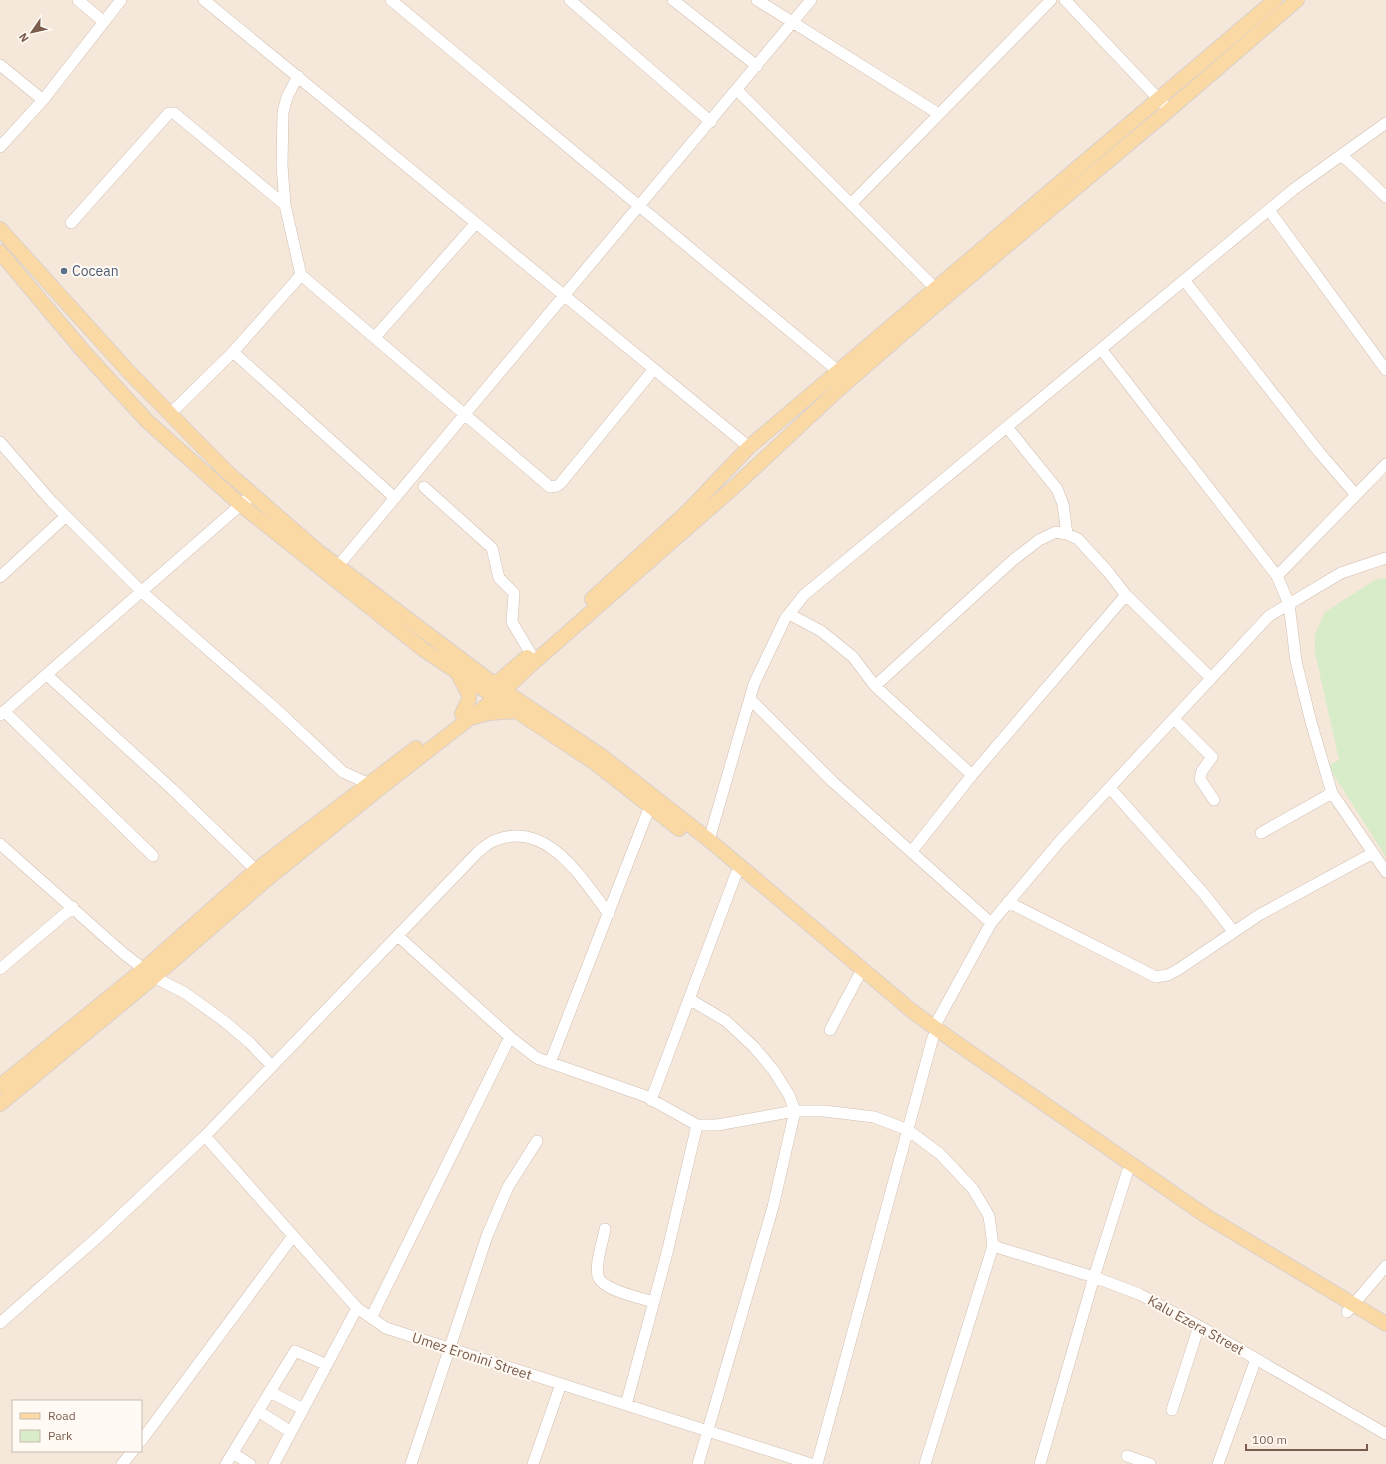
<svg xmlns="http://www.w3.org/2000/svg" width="1386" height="1464" font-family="'IBM Plex Sans',sans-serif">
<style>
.residential{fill:#f5e8da;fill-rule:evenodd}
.green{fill:#d8ecc9}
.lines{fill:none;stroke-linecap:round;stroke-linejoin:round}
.minor-casing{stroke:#d1beb0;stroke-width:12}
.major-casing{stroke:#dad1cd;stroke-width:16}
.minor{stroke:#fff;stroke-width:11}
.major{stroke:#fbd9a5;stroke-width:14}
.service-dot{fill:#5c6f8a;stroke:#fffaf3;stroke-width:1.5}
.labels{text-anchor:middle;stroke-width:4;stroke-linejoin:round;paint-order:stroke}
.service-label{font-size:14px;fill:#4e5e75;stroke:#fffaf3;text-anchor:start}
.street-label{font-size:14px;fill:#7a5c4d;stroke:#fffaf3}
</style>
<rect width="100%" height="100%" fill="#fdf6ec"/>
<path class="residential" d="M0 0H1386V1464H0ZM13 1401H141V1451H13Z"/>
<path class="green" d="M1386 578V857L1328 766 1339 760 1315 653V634L1325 612 1375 580Z"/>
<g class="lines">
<defs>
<path id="minor" d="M78 0 104 22
M204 0 749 447
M391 0 838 371
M570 0 711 122
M673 0 757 66
M757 0 939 114
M1065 0 1169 110
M0 65 43 100
M737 90 936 289
M0 147 43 100 121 0
M1341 155 1355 167 1386 197
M851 204 1051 0
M1269 210 1386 370
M71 223 169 113H174L285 205
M301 275 550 487 557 486 560 484 654 369
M1184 280 1319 452 1356 495
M375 337 476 223
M1101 349 1277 576 1289 604 1296 661 1311 722 1332 793 1386 872
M233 352 395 498
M170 414 233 352 301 275 285 205 282 165 283 112 287 97 298 76
M1007 427 1057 489 1063 504 1067 534
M0 442 52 502 142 592 276 709 343 772 367 783
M424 487 492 548 499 578 514 593 512 622 531 654
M338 566 811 0
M1277 576 1386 464
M0 577 66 516
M789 614 821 631 853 657 875 686 972 775
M47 675 172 789 261 875
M875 686 1012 561 1039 540 1056 532 1067 534 1078 539 1109 573 1126 595 1211 678
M750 699 833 782 991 923
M4 711 153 856
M0 715 253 494
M1174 719 1212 757 1202 771 1200 779 1214 800
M1110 788 1204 894 1233 931
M1261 833 1332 793
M709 840 754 684 785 619 804 595 1294 189 1386 123
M0 844 123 953 154 977 185 993 224 1021 250 1043 271 1065
M912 851 972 775 1126 595
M1008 902 1156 977 1168 975 1179 969 1259 915 1373 853
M398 936 510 1037 537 1058 645 1096 697 1125H717L795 1111H824L874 1117 908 1130 940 1154 973 1189 989 1216 993 1246 925 1464
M0 969 73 907
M689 999 726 1021 754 1047 774 1071 789 1095 795 1111 773 1207 698 1464
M934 1027 991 923 1060 841 1269 616 1341 573 1386 558
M830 1030 858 977
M550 1063 650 806
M651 1100 736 874
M205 1136 357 1308 386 1328 811 1464
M605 1229C603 1242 595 1262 598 1276 602 1290 640 1298 654 1302
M993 1246 1094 1277 1139 1294 1199 1326 1386 1434
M1347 1312 1386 1266
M371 1318 510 1037
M0 1323 98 1237 205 1136 478 852C483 848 489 842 496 840 548 820 582 879 609 914
M270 1392 303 1409
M626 1405 667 1253 697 1125
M1172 1410 1199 1326
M258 1411 291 1432
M141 1441 293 1236
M233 1453 250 1464
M1127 1456 1150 1464
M122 1464 133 1451
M226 1464 295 1351 327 1365
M274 1464 357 1308
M411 1464 487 1236 508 1187 537 1141
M533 1464 561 1384
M817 1464 933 1037
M1040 1464 1094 1277 1127 1173
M1218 1464 1256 1359"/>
<path id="major" d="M0 229 129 372 227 472 319 552 494 684 603 757 709 840 912 1011 952 1040 1206 1216 1386 1324
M0 252 84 352 147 421 241 505 424 650 595 763 679 829
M592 599 687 512 749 447 1275 0
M457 672 469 695V699L462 714
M488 690 527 657
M474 717 489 713 517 711
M0 1086 144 969 256 870 416 748
M0 1104 154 977 266 880 375 792 497 697 532 664 734 487 838 390 930 310 1169 110 1297 0"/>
</defs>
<use href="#minor" class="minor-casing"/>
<use href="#major" class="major-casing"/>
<use href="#minor" class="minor"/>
<use href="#major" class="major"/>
</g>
<circle class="service-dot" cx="64" cy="271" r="4"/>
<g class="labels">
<g class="service-label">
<text x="72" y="276">Cocean</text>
</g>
<g class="street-label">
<text transform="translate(1196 1325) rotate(29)" y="5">Kalu Ezera Street</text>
<text transform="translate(472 1356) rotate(18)" y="5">Umez Eronini Street</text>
</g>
</g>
<rect x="12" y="1400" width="130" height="52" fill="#fffaf3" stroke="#cabbb1"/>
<rect x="20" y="1413" width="20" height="6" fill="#fbd9a5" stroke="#cabbb1"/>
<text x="48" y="1420" font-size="12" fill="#7a5c4d">Road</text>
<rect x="20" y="1430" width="20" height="12" fill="#d8ecc9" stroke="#cabbb1"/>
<text x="48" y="1440" font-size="12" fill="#7a5c4d">Park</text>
<g transform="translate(32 32) rotate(236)" stroke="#fffaf3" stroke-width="3" paint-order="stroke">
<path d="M0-3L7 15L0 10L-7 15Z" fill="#7a5c4d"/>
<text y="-6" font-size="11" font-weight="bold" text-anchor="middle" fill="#7a5c4d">N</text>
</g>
<path d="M1246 1444v6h121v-6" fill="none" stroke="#7a5c4d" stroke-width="2"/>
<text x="1252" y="1444" font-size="12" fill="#7a5c4d" stroke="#fffaf3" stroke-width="3" paint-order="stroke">100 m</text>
</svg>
